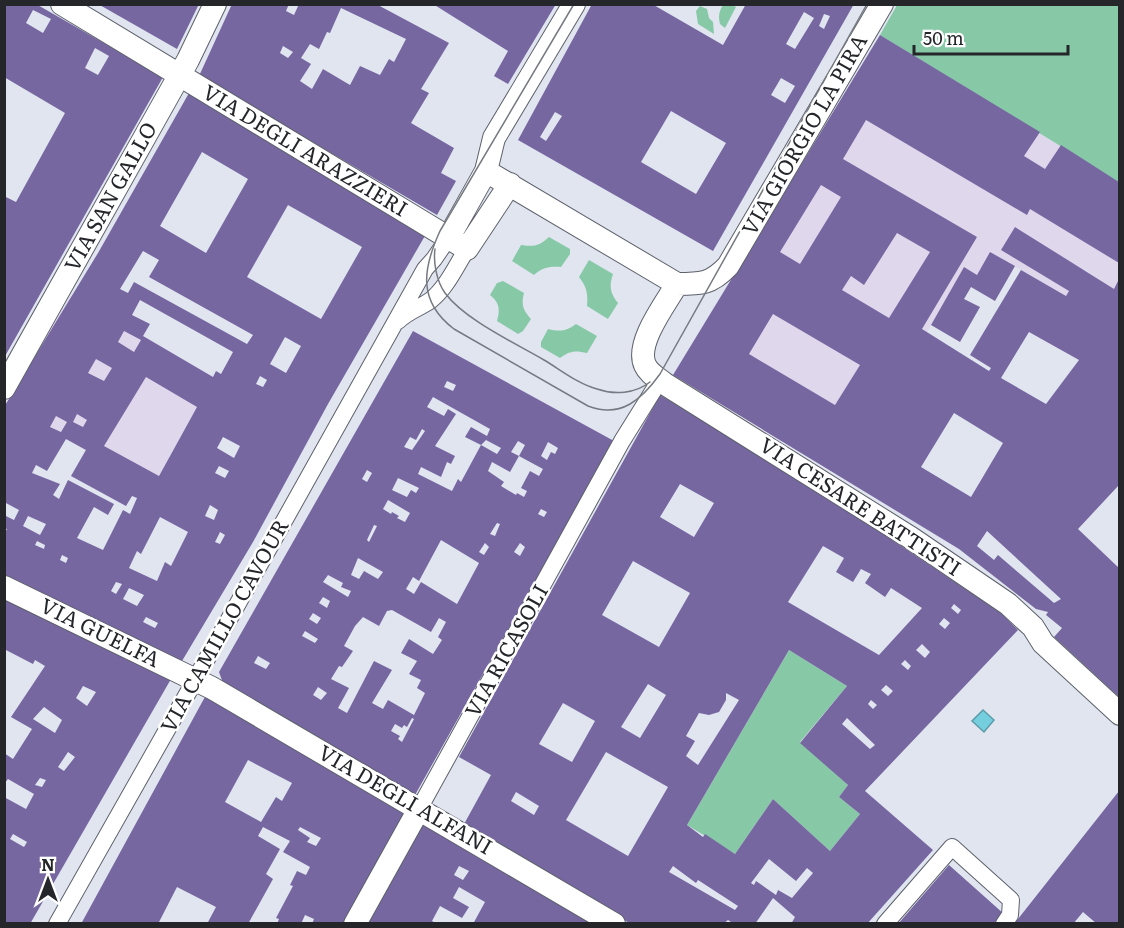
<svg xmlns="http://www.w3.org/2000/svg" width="1124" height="928" font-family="Literata,serif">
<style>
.education{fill:#dfd7ec}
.green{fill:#87c9a7}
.water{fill:#74cede;stroke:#5c9ca8;stroke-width:1.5}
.building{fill:#7767a1;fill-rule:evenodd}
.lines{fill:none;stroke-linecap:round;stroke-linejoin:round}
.pedestrian-casing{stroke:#5d616b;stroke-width:18}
.minor-casing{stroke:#5d616b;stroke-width:24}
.pedestrian{stroke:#fff;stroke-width:16}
.minor{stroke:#fff;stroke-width:22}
.tram{stroke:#767a81;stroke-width:1.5}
.labels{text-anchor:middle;stroke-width:5;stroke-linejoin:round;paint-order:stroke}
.street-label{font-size:21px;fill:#24262a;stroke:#fff}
</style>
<rect width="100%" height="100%" fill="#e0e5f0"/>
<path class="education" d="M880 35 1119 182V293L1084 269 1066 296 990 252 977 275 964 267 927 332 896 308 835 405 826 400 796 450 673 375Z
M71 295 126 328 125 332 141 340 143 336 213 377 208 427 191 417 153 486 141 480 126 506 71 476 85 450 59 435 61 432 5 406Z"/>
<path class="green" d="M723 5H732L736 7 725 28 720 24C718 17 719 11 723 5Z
M897 5H1119V182L880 35Z
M700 6 707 9 709 18 713 22 714 34 698 24 696 11Z
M549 237 570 249V254L561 267C550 266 543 267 534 275L512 261 521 245C534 247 539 246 549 237Z
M589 260 613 274C609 286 610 293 618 303L608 319 587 306C588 294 587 287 579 277Z
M503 281 524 293C521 305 523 310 531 319L523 331 518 334 497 321C500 310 500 303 490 295L497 283Z
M576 324 597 336 587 353C575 350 569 351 560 358L541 347V342L548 329C560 332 567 331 576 324Z
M789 650 847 686 800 742 848 785 839 797 860 814 830 851 773 799 735 854 687 825Z"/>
<path class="water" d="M983 710 994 720 984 732 972 721Z"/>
<path class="building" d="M4 4H36L163 77 4 358V196L16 202 65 113 4 77ZM33 10 51 19 43 33 26 23ZM95 48 109 56 98 75 85 68Z
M98 4H199L177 49Z
M232 4H289L286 11 294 15 299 4H376L449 43 421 89 429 93 411 123 454 148 441 173 456 181 437 215 199 76ZM341 8 406 39 394 62 389 59 380 75 360 66 350 85 323 69 312 89 300 81 311 64 301 58 310 44 319 49 327 32 330 33ZM283 46 293 52 288 58 280 53Z
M433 4H556L508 84 494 76 508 51Z
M592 4H652L723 45 746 4H854L713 251 518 140ZM804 12 814 18 795 49 786 44ZM824 14 830 16 824 29 819 26ZM781 78 795 86 785 103 771 95ZM671 111 726 143 696 194 641 162ZM555 112 562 116 546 141 540 137Z
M880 35 1040 132 1024 156 1045 169 1061 145 1119 182V263L1030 209 1027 215 866 120 843 159 977 237 922 329 989 371 991 368 970 355 1021 270 1066 296 1069 291 1001 250 1015 227 1114 289 1119 279V485L1078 529 1119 568V697L1054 637 1062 628 1046 615 1048 612 1036 609 959 549 673 375ZM821 185 841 197 800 264 780 252ZM897 233 930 252 889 318 842 290 851 276 864 285ZM773 314 860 365 835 405 749 354ZM1029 332 1079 360 1046 404 1001 378ZM954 413 1003 443 971 497 921 467ZM987 531 1061 599 1054 603 998 555 994 560 977 546Z
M189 93 426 234 328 404 253 542 182 661 4 579V534L7 529 4 528V515L14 520 19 510 4 502V407L98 253ZM202 152 248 179 206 253 160 226ZM288 205 362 247 321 319 247 277ZM143 251 159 260 149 277 253 335 247 344 134 282 128 293 120 289ZM140 300 233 352 221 374 216 371 213 377 143 336 150 324 132 315ZM124 331 141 340 134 352 118 342ZM285 337 301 346 286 373 270 364ZM96 359 112 368 104 381 88 373ZM260 376 267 380 263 387 256 384ZM146 377 197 407 159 476 104 446ZM77 414 87 420 83 427 73 422ZM56 416 67 422 61 432 50 427ZM223 437 240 446 234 458 217 448ZM66 439 86 450 71 476 126 506 132 496 137 498 130 514 123 510 103 550 77 538 94 507 108 515 114 504 68 480 59 499 53 495 60 484 32 473 36 465 47 471ZM219 466 229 471 225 478 215 473ZM210 505 218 510 214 520 205 516ZM28 516 46 524 40 535 23 526ZM160 517 188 532 171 566 165 562 157 581 129 568 137 551 141 554ZM220 532 225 535 220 544 215 542ZM37 541 45 545 44 549 35 545ZM62 555 68 558 66 563 60 560ZM116 582 122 584 116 594 111 591ZM129 588 144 595 137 606 123 599ZM146 617 158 623 155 628 143 622Z
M990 252 1015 266 995 301 971 287 964 299 980 307 960 342 931 325 964 267 977 275Z
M413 331 614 441 415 795 224 686 219 672ZM447 381 456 385 453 391 444 387ZM433 397 490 429 487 436 471 427 465 437 481 445 486 440 501 448 497 454 481 445 461 482 458 479 452 491 418 474 421 467 441 477 447 462 451 464 455 456 435 446 456 414 448 409 444 416 427 407ZM422 429 425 431 412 450 404 447 410 437 416 440ZM518 441 525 445 519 456 543 469 539 476 530 471 521 488 527 491 524 497 517 493 516 495 501 486 504 482 488 471 492 462 510 472 519 456 511 452ZM548 442 558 448 555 454 551 452 547 460 541 456ZM367 470 372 473 367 482 362 479ZM398 478 419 488 416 493 411 490 407 497 392 490ZM388 500 410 513 405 522 397 518 399 516 392 512 391 514 383 509ZM541 509 547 512 544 517 538 514ZM497 523 500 524 495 536 490 534ZM374 525 377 526 369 542 367 540ZM441 540 479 563 457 604 421 582 414 594 406 589 413 577 419 581ZM485 543 489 547 484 555 479 552ZM520 543 525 547 520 556 514 552ZM358 558 383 572 378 579 364 571 359 579 351 575ZM328 575 343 583 341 587 351 591 348 597 323 582ZM323 597 330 601 327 608 319 603ZM392 610 431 632 439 618 446 622 438 637 442 640 433 654 409 639 401 653 417 661 409 674 421 680 417 688 425 693 414 715 388 700 383 709 372 703 392 670 374 661 347 713 338 708 349 688 331 679 339 666 342 667 353 651 344 646 355 626 363 617 379 626 387 611ZM313 613 321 618 317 624 309 619ZM305 631 318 639 315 643 302 636ZM258 656 270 663 266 669 254 663ZM318 687 327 693 321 700 313 695ZM412 718 414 719 402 742 398 739 400 736 391 731 395 724 402 728 404 725 407 727Z
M660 395 821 492 1001 613 1018 630 865 791 933 850 867 924H791L795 917 773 898 755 924H734L728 920 723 924H631L463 826 491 775 459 757ZM680 484 714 503 694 537 660 517ZM823 546 844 558 836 572 853 582 861 569 871 574 865 583 885 597 891 588 922 608 879 655 788 602ZM633 561 690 593 659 647 602 615ZM954 604 961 610 958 614 951 608ZM944 618 950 623 945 629 939 624ZM922 644 930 652 925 658 916 650ZM789 650 847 686 800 743 848 785 839 797 860 814 830 851 773 799 735 854 705 834 703 837 687 825ZM905 660 911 666 908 670 901 664ZM648 684 666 695 640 738 621 727ZM886 685 893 691 888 696 881 690ZM726 693 739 700 698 765 686 756 695 741 686 736 699 713 709 715 719 712 726 700ZM871 700 877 705 873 709 868 704ZM563 703 595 721 572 762 539 744ZM847 718 875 745 870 749 842 724ZM606 752 668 787 628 856 566 820ZM516 792 539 806 534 815 511 801ZM769 859 796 881 807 868 813 873 792 898 778 890 776 895 756 881 754 885 751 883ZM673 866 696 883 698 880 738 906 735 910 669 872Z
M4 598 171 679 30 924H4V797L26 809 34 794 8 779 4 784V753L13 759 32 729 11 717 45 666 35 660 33 664 4 649ZM83 686 96 692 87 706 76 698ZM44 707 62 720 55 733 33 719ZM68 752 75 757 64 771 58 767ZM40 778 46 780 42 787 35 785ZM13 834 27 842 24 847 10 839Z
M206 695 408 815 347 924H312L314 919 305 915 301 924H277L279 919 276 918 293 886 290 885 297 871 306 875 310 867 283 852 290 841 263 827 258 836 280 849 266 874 273 879 248 924H207L216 907 177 887 158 924H81ZM248 760 292 783 282 801 276 797 261 822 225 802ZM300 827 321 838 316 846 307 842 310 838 298 830Z
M1119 791V924H1097L1083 912 1073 924H1014Z
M423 822 597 924H473L485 902 459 887 453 898 469 907 462 918 440 906 432 921 437 924H364ZM459 866 469 871 463 880 454 875Z
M949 865 1004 914 997 924H898Z"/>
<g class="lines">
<defs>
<path id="pedestrian" d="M398 321C408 311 420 308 431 300 447 287 456 266 467 249
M419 809 622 441 660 380
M57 924 185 698 425 269 434 259 449 237
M885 924 952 847 1011 900 1010 915 1004 924"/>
<path id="minor" d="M62 4 467 249 510 184
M486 171 677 284C701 284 711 284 728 266L882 4
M449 237 486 171 494 138 574 4
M677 284C666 303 635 343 645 365 649 374 658 378 665 384L911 538 1008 604 1033 627 1043 643 1120 714
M4 388 188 60 215 4
M4 587 212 688 614 924
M355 924 419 809"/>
</defs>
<use href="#pedestrian" class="pedestrian-casing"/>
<use href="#minor" class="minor-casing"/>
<use href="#pedestrian" class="pedestrian"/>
<use href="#minor" class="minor"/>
<path class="tram" d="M574 4 440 231C423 268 417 301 454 329L588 406C621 419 642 399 660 374L867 4
M435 249C433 263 437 282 445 293 465 320 515 343 544 360 561 370 578 384 597 389 614 395 635 394 650 382"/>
</g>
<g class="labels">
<g class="street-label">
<text transform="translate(805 135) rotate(-60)" y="7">VIA GIORGIO LA PIRA</text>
<text transform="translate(305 151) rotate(31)" y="7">VIA DEGLI ARAZZIERI</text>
<text transform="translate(111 197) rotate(-61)" y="7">VIA SAN GALLO</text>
<text transform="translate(860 507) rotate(33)" y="7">VIA CESARE BATTISTI</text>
<text transform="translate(225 626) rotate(-61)" y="7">VIA CAMILLO CAVOUR</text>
<text transform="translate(100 633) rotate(26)" y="7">VIA GUELFA</text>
<text transform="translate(507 651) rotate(-61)" y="7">VIA RICASOLI</text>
<text transform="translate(405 800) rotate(30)" y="7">VIA DEGLI ALFANI</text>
</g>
</g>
<rect width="1124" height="928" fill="none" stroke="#24262a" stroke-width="12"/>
<g transform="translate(48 880)" stroke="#ffffff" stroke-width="4.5" paint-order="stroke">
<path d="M0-4.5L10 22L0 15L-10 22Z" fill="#24262a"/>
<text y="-9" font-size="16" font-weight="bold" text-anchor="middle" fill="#24262a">N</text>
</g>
<path d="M914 45v9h154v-9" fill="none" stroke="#24262a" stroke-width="3"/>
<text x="923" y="45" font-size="18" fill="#24262a" stroke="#ffffff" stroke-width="4.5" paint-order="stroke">50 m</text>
</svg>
